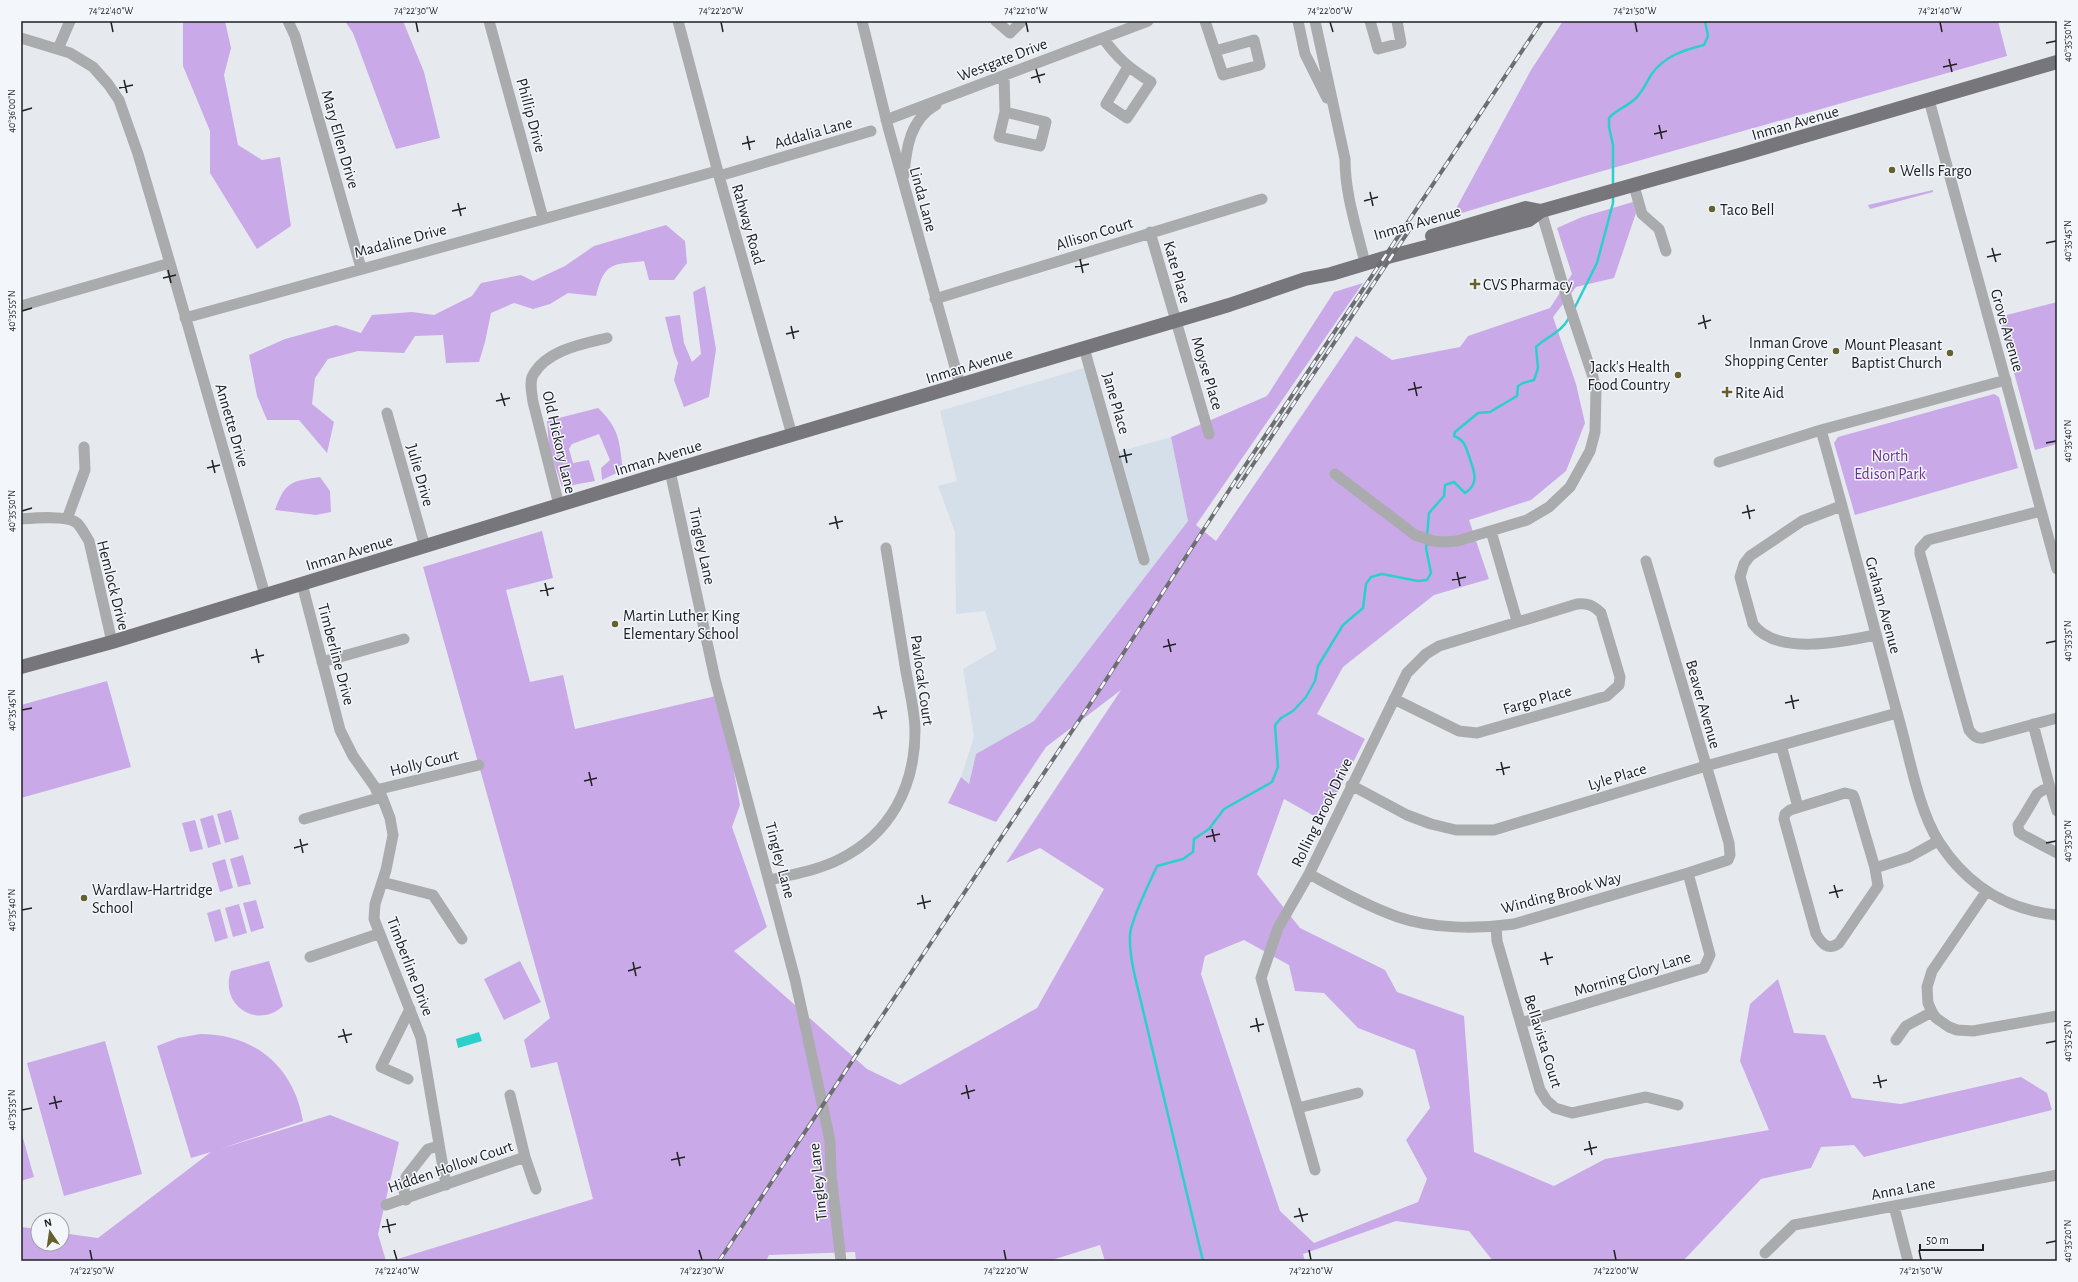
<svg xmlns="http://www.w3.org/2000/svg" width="2078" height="1282" font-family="'Alegreya Sans',sans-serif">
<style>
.built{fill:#d5dfe9}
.green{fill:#caa9e8;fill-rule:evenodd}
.water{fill:#2cd0cb}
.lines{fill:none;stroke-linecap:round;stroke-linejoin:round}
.stream{stroke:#2cd0cb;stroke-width:2.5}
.minor{stroke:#aaabad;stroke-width:11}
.major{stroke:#76767b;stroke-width:14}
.rail-casing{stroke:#6c6e71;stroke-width:4}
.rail{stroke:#f3f7fc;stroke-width:2.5;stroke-dasharray:8;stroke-linecap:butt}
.ticks{fill:none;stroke:#202123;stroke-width:1.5}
.poi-dot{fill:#65602d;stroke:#f3f7fc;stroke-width:1.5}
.labels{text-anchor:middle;stroke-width:3;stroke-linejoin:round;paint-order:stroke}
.street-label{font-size:16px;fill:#202123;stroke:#f3f7fc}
.poi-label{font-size:16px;fill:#202123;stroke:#f3f7fc;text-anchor:start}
.park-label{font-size:16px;fill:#6b3293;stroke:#f3f7fc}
.neatline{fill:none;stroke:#202123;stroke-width:1.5}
.ticks-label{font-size:10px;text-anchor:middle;fill:#202123}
</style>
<rect width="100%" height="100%" fill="#e6eaef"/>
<path class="built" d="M1087 367 1110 454 1171 437 1188 521 1034 721 976 754 969 784 961 777 974 737 963 669 997 649 985 611 956 614 955 532 938 486 957 481 940 411Z"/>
<path class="green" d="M183 21H225L231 48 224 75 238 145 262 160 280 157 291 226 257 249 210 173V131L183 66Z
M345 21H403L424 72 440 138 396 149 353 33Z
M1563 21H1998L2007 56 1571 180 1452 216 1531 70Z
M1933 190V192L1870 209 1868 205Z
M1633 202 1636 213 1614 278 1576 287 1553 317 1576 384 1585 423 1566 471 1531 500 1469 520 1489 579 1434 595 1343 667 1317 714 1365 739 1323 821 1284 799 1257 874 1300 928 1385 970 1397 992 1464 1016 1474 1152 1554 1186 1605 1159 1769 1130 1740 1061 1750 1004 1778 979 1794 1033 1825 1035 1852 1098 1901 1104 2021 1077 2047 1093 2052 1110 1864 1157 1854 1145 1821 1147 1811 1168 1761 1179 1683 1261H1493L1469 1231 1396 1221 1303 1254 1305 1261H1105L1100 1245 1049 1261H856L855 1252 769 1255 766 1261H391L593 1199 557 1062 531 1068 524 1040 550 1018 423 567 542 531 553 578 506 590 530 682 563 675 575 729 720 695 740 805 732 827 767 927 734 951 867 1069 900 1085 1037 1008 1104 889 1040 848 1006 863 1121 690 1046 747 996 822 948 803 961 777 969 784 976 754 1034 721 1188 521 1171 437 1267 396 1334 292 1363 283 1196 525 1216 541 1356 336 1392 360 1460 347 1468 336 1550 308 1572 274 1557 228 1582 217ZM1244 940 1289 965 1295 991 1324 993 1358 1028 1415 1050 1430 1108 1406 1140 1427 1179 1418 1202 1314 1243 1280 1211 1201 974 1205 956Z
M666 225 685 241 687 263 674 280H649L644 261C612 265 605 261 596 296L568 293 550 304 533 309 514 303 491 313 485 342 479 362 446 363 443 335 415 336 404 353 358 351 328 359 315 378 312 404 334 422 327 453 299 420H267L257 396 249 355 285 339 336 325 361 333 372 315 412 312 434 315 472 296 481 283 521 275 533 281 565 266 594 246Z
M705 286 716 349 709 397 684 407 674 380 678 363 674 353 665 317 680 315 684 343 692 362 701 354 693 292Z
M2057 302V444L2035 450 1999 317Z
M1994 394 1999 397 2018 468 1855 515 1834 443 1838 437Z
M598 408C620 429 619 441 623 470L602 480 601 468 610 460 599 434 572 444 569 449 573 463 589 460 595 481 562 487 549 447 547 421Z
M320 477 330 491 331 512 316 515 275 510C285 482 291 481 320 477Z
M107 681 131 767 21 798V705Z
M231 810 239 839 225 843 217 814Z
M213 815 221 844 208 848 200 819Z
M195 820 203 849 190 852 182 823Z
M243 855 251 884 238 887 230 859Z
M225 859 233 888 220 892 212 863Z
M256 900 264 928 251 932 243 903Z
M239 904 247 933 233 937 225 908Z
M220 909 228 938 215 942 207 913Z
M269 961 283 1006C257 1030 219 1005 231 971Z
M520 961 541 1002 504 1020 484 979Z
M200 1034C255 1034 294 1067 303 1121L220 1149 330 1115 399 1142 378 1234 386 1261H21V1227L38 1229V1244H62V1233L98 1238 211 1152 191 1158 157 1046 178 1038Z
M105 1041 142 1174 64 1196 27 1063Z
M21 1131 34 1177 21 1181Z"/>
<path class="water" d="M479 1032 482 1041 458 1048 456 1039Z"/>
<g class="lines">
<path class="stream" d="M1613 186V145L1609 127V118C1617 109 1627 107 1636 98 1643 91 1646 83 1651 75 1664 56 1684 50 1704 45L1708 36 1705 21
M1574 309 1597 263 1613 203V195
M1427 536 1429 513 1444 496 1445 485 1454 482 1465 493C1481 483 1473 469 1469 456 1467 451 1466 445 1462 441 1460 439 1457 437 1454 436L1455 432 1478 413 1490 412 1517 396 1518 386 1523 383 1534 380 1538 368 1536 347C1547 336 1561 333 1569 318
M1203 1261 1142 1006C1137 984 1129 958 1130 935 1131 919 1150 882 1157 866L1183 859 1193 852 1194 839 1209 829 1224 809 1272 782 1278 767 1275 725 1281 718 1293 711 1306 697 1315 681 1318 666 1343 625 1363 608 1366 584 1371 577 1382 574 1418 581 1427 580 1431 573 1426 548 1427 541"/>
<path class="minor" d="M288 21 295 36 361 268
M489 21 543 218
M678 21 719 176 792 435
M862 21 888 127 960 385
M996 21 1010 33 1022 21
M1205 21 1223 75 1260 65 1254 40 1215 51
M1298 21 1305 54 1327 98
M1315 21 1345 159C1345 192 1355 223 1363 255
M1370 21 1378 49 1401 43 1397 21
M21 38 70 53 93 67 108 84 119 100 138 154 174 277 265 595
M1103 38C1118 59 1129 68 1151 82L1127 118 1106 104 1128 67
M58 49 70 21
M1004 76 1005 112 999 137 1040 146 1046 122 1005 112
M1929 100 2057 569
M886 120 1148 21
M904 175C906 149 910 119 936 105
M719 176 871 131
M1634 186 1642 214 1659 229 1666 251
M1150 232 1209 434
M935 299 1262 199
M21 306 170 263
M185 318 717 171
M1084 348 1144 560
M387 413 425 547
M1821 430C1848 525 1872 621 1898 716 1909 754 1918 809 1939 842 1966 884 2006 910 2057 915
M1719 462 1821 430 2006 380
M670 471 715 679 795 979 819 1089 830 1141 831 1174 841 1261
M1335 474 1415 535 1433 541 1445 542 1457 541 1527 520 1549 507 1570 487 1590 451 1595 432 1596 390 1593 377 1568 302 1541 211
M559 505 533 402C532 394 529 382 533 375 547 350 582 344 607 338
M1841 506 1802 521 1750 556 1744 564 1740 577 1753 624C1776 656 1842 642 1875 635
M2041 511 1928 540 1920 549V554L1969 730C1973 735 1976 739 1983 738L2057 718
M21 519C34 518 67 515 77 523 82 528 85 535 89 541L112 642
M67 519 85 470 84 447
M1491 531 1517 621
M302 584 340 730 353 756 382 797 390 818 393 835 386 870 375 904 374 919 421 1038 446 1185
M322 662 404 639
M2033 724 2050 788
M1781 745 1798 807
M1351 785 1407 815 1431 824 1456 830H1494L1706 766 1897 713
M376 790 479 765
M1845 793 1853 795 1855 800 1875 868 1878 886 1839 943C1828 951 1822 944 1816 934L1784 819 1785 814 1790 810Z
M2057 811 2050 788 2043 790 2037 794 2022 819 2018 825 2019 832 2023 835 2057 853
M304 819 382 797
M1875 868 1909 857 1938 841
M1309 874C1337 889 1367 906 1398 917 1432 929 1478 929 1514 924L1688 873 1728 860 1730 855 1729 843 1646 561
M770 880C793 874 819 870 840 859 890 834 915 787 915 731 915 708 907 682 904 659 898 622 892 585 886 548
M382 882 433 895 462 939
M1986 892 1932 971 1927 987 1928 1003 1932 1012 1936 1018 1949 1027 1957 1030 1973 1031 2057 1016
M1496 926 1497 941 1540 1090 1547 1101 1555 1108 1572 1113 1646 1097 1678 1105
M310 957 378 934
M1521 1023 1704 968 1710 955 1688 873
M1896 1040 1906 1026 1932 1012
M408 1079 381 1067 410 1009
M510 1095 525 1157 536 1189
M1298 1108 1358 1093
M1315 1170 1261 978 1278 928 1309 874 1407 673 1426 654 1439 646 1577 604C1588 603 1593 605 1601 613L1620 677 1619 685 1607 696 1477 733 1459 731 1394 699
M406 1200 404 1191 406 1177 428 1149 439 1146
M386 1205 525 1157
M1894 1206 1908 1261
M1765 1253 1794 1225 2057 1175"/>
<path class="major" d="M1432 236 1526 208 1541 211
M21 667 112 642 670 471 1229 305 1305 279 1331 274 1384 258 1529 220 1541 211 1743 154 2057 62"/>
<defs>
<path id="rail" d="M1238 487 1412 226
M719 1261 1102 686 1241 472 1542 21"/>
</defs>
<use href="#rail" class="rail-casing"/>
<use href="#rail" class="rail"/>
</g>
<path class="ticks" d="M111 22 113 32M416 22 418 32M721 22 723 32M1026 22 1028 32M1330 22 1333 32M1635 22 1637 32M1940 22 1942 32M2046 43 2056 41M1949 59 1952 72M1943 67 1957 64M1036 69 1040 83M1031 78 1045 74M124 80 127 93M119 88 133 85M22 111 32 108M1659 125 1662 139M1654 134 1667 131M747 136 750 150M742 144 755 141M1370 192 1373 206M1364 201 1378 197M458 203 461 216M452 211 466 208M2046 243 2056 241M1992 248 1996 262M1987 257 2001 254M1080 259 1083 273M1075 267 1089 264M168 270 171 283M163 278 176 275M22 311 32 308M1703 315 1706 329M1698 324 1711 320M791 326 794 339M786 334 799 331M1414 382 1417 396M1408 390 1422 387M501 393 505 406M496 401 510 398M2046 443 2056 441M1124 449 1127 463M1119 457 1132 454M212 460 215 473M207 468 220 465M1747 505 1750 519M22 511 32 508M1742 513 1755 510M835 516 838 529M829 524 843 521M1457 572 1460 586M1452 580 1466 577M545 583 548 596M540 591 554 588M1168 639 1171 652M2046 643 2056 641M1163 647 1176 644M256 649 259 663M251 658 264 655M1791 695 1794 709M1785 703 1799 700M878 706 882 719M22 710 32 708M873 714 887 711M1501 762 1504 775M1496 770 1510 767M589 772 592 786M584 781 597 778M1212 829 1215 842M1206 837 1220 834M300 839 303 853M2046 843 2056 841M294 848 308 844M1834 885 1838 898M1829 893 1843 890M922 895 925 909M917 904 931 901M22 910 32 908M1545 952 1548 965M1540 960 1553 957M633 962 636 976M628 971 641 967M1256 1018 1259 1032M1250 1027 1264 1024M343 1029 347 1043M338 1037 352 1034M2046 1043 2056 1041M1878 1075 1881 1088M1873 1083 1887 1080M966 1085 969 1099M961 1094 975 1090M54 1096 57 1109M49 1104 62 1101M22 1110 32 1108M1589 1141 1592 1155M1584 1150 1597 1147M677 1152 680 1166M671 1160 685 1157M1299 1208 1303 1222M1294 1217 1308 1214M387 1219 390 1233M382 1227 396 1224M2046 1243 2056 1241M90 1250 92 1260M394 1250 397 1260M699 1250 702 1260M1004 1250 1006 1260M1309 1250 1311 1260M1614 1250 1616 1260M1919 1250 1921 1260"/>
<g class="poi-dot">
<circle cx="1892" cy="170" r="4"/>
<circle cx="1712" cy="209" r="4"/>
<path d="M1473 278h4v4h4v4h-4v4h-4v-4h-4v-4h4z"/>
<circle cx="1836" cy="351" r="4"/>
<circle cx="1950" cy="353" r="4"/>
<circle cx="1678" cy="375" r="4"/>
<path d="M1725 386h4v4h4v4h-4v4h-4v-4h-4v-4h4z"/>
<circle cx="615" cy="624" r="4"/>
<circle cx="84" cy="898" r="4"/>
</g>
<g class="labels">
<g class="street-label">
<text transform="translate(1002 59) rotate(-21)" y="6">Westgate Drive</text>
<text transform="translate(532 115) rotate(75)" y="6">Phillip Drive</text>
<text transform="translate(1795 122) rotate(-16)" y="6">Inman Avenue</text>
<text transform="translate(813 132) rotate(-16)" y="6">Addalia Lane</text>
<text transform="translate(341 139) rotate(74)" y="6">Mary Ellen Drive</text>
<text transform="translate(924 199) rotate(75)" y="6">Linda Lane</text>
<text transform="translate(1417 222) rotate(-16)" y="6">Inman Avenue</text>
<text transform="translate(749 224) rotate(74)" y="6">Rahway Road</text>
<text transform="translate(1094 233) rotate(-17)" y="6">Allison Court</text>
<text transform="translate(400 240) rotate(-15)" y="6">Madaline Drive</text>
<text transform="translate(1178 272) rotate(74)" y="6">Kate Place</text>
<text transform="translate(2008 330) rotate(74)" y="6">Grove Avenue</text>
<text transform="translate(969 365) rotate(-17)" y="6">Inman Avenue</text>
<text transform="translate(1208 373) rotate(73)" y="6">Moyse Place</text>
<text transform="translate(1117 403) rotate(74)" y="6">Jane Place</text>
<text transform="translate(233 425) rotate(74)" y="6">Annette Drive</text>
<text transform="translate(560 442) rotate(77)" y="6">Old Hickory Lane</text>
<text transform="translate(658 457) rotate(-17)" y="6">Inman Avenue</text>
<text transform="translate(421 475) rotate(74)" y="6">Julie Drive</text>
<text transform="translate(703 546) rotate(78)" y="6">Tingley Lane</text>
<text transform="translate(349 552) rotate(-17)" y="6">Inman Avenue</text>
<text transform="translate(114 585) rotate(76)" y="6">Hemlock Drive</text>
<text transform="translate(1884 605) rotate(75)" y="6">Graham Avenue</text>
<text transform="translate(337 654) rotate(75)" y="6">Timberline Drive</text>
<text transform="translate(923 680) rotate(82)" y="6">Pavlocak Court</text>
<text transform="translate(1537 699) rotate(-16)" y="6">Fargo Place</text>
<text transform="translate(1704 704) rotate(74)" y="6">Beaver Avenue</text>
<text transform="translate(424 762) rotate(-14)" y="6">Holly Court</text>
<text transform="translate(1617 776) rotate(-17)" y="6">Lyle Place</text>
<text transform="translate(1321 812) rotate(-64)" y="6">Rolling Brook Drive</text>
<text transform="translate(781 860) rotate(75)" y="6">Tingley Lane</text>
<text transform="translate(1561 892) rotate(-15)" y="6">Winding Brook Way</text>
<text transform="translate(411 966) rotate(69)" y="6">Timberline Drive</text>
<text transform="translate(1632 973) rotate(-17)" y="6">Morning Glory Lane</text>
<text transform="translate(1544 1041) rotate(73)" y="6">Bellavista Court</text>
<text transform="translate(450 1166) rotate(-19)" y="6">Hidden Hollow Court</text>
<text transform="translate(817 1182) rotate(-96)" y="6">Tingley Lane</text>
<text transform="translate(1903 1188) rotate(-11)" y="6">Anna Lane</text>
</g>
<g class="poi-label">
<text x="1900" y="176">Wells Fargo</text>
<text x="1720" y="215">Taco Bell</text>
<text x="1483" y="290">CVS Pharmacy</text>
<text x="1828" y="348" text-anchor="end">Inman Grove<tspan x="1828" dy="18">Shopping Center</tspan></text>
<text x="1942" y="350" text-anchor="end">Mount Pleasant<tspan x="1942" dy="18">Baptist Church</tspan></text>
<text x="1670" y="372" text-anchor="end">Jack's Health<tspan x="1670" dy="18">Food Country</tspan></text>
<text x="1735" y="398">Rite Aid</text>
<text x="623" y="621">Martin Luther King<tspan x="623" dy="18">Elementary School</tspan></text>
<text x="92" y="895">Wardlaw-Hartridge<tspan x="92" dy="18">School</tspan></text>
</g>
<g class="park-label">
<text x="1890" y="461">North<tspan x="1890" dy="18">Edison Park</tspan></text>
</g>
</g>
<rect width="2078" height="1282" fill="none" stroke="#f3f7fc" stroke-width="44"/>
<g transform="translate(50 1232) rotate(347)"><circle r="19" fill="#f3f7fc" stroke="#9fa1a5"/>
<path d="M0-3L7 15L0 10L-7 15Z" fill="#65602d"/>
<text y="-6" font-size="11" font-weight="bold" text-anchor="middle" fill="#202123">N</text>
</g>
<path d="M1920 1244v6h63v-6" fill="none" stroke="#202123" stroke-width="2"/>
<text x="1926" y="1244" font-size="12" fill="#202123" stroke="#f3f7fc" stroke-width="3" paint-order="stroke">50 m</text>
<rect x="22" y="22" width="2034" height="1238" class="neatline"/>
<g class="ticks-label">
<text x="111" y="14">74°22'40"W</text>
<text x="416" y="14">74°22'30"W</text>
<text x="721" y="14">74°22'20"W</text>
<text x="1026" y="14">74°22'10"W</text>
<text x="1330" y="14">74°22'00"W</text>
<text x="1635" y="14">74°21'50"W</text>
<text x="1940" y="14">74°21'40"W</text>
<text transform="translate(2067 41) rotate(-90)" y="4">40°35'50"N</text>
<text transform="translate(11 111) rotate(-90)" y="4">40°36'00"N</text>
<text transform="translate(2067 241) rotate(-90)" y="4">40°35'45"N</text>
<text transform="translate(11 311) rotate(-90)" y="4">40°35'55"N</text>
<text transform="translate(2067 441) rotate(-90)" y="4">40°35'40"N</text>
<text transform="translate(11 511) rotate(-90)" y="4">40°35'50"N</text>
<text transform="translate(2067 641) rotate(-90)" y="4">40°35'35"N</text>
<text transform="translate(11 710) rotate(-90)" y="4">40°35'45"N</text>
<text transform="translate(2067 841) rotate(-90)" y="4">40°35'30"N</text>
<text transform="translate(11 910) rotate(-90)" y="4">40°35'40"N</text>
<text transform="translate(2067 1041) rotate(-90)" y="4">40°35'25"N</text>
<text transform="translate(11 1110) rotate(-90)" y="4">40°35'35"N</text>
<text transform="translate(2067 1241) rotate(-90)" y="4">40°35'20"N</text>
<text x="92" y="1274">74°22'50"W</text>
<text x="397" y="1274">74°22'40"W</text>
<text x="702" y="1274">74°22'30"W</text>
<text x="1006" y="1274">74°22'20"W</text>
<text x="1311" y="1274">74°22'10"W</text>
<text x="1616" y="1274">74°22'00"W</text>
<text x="1921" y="1274">74°21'50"W</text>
</g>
</svg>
